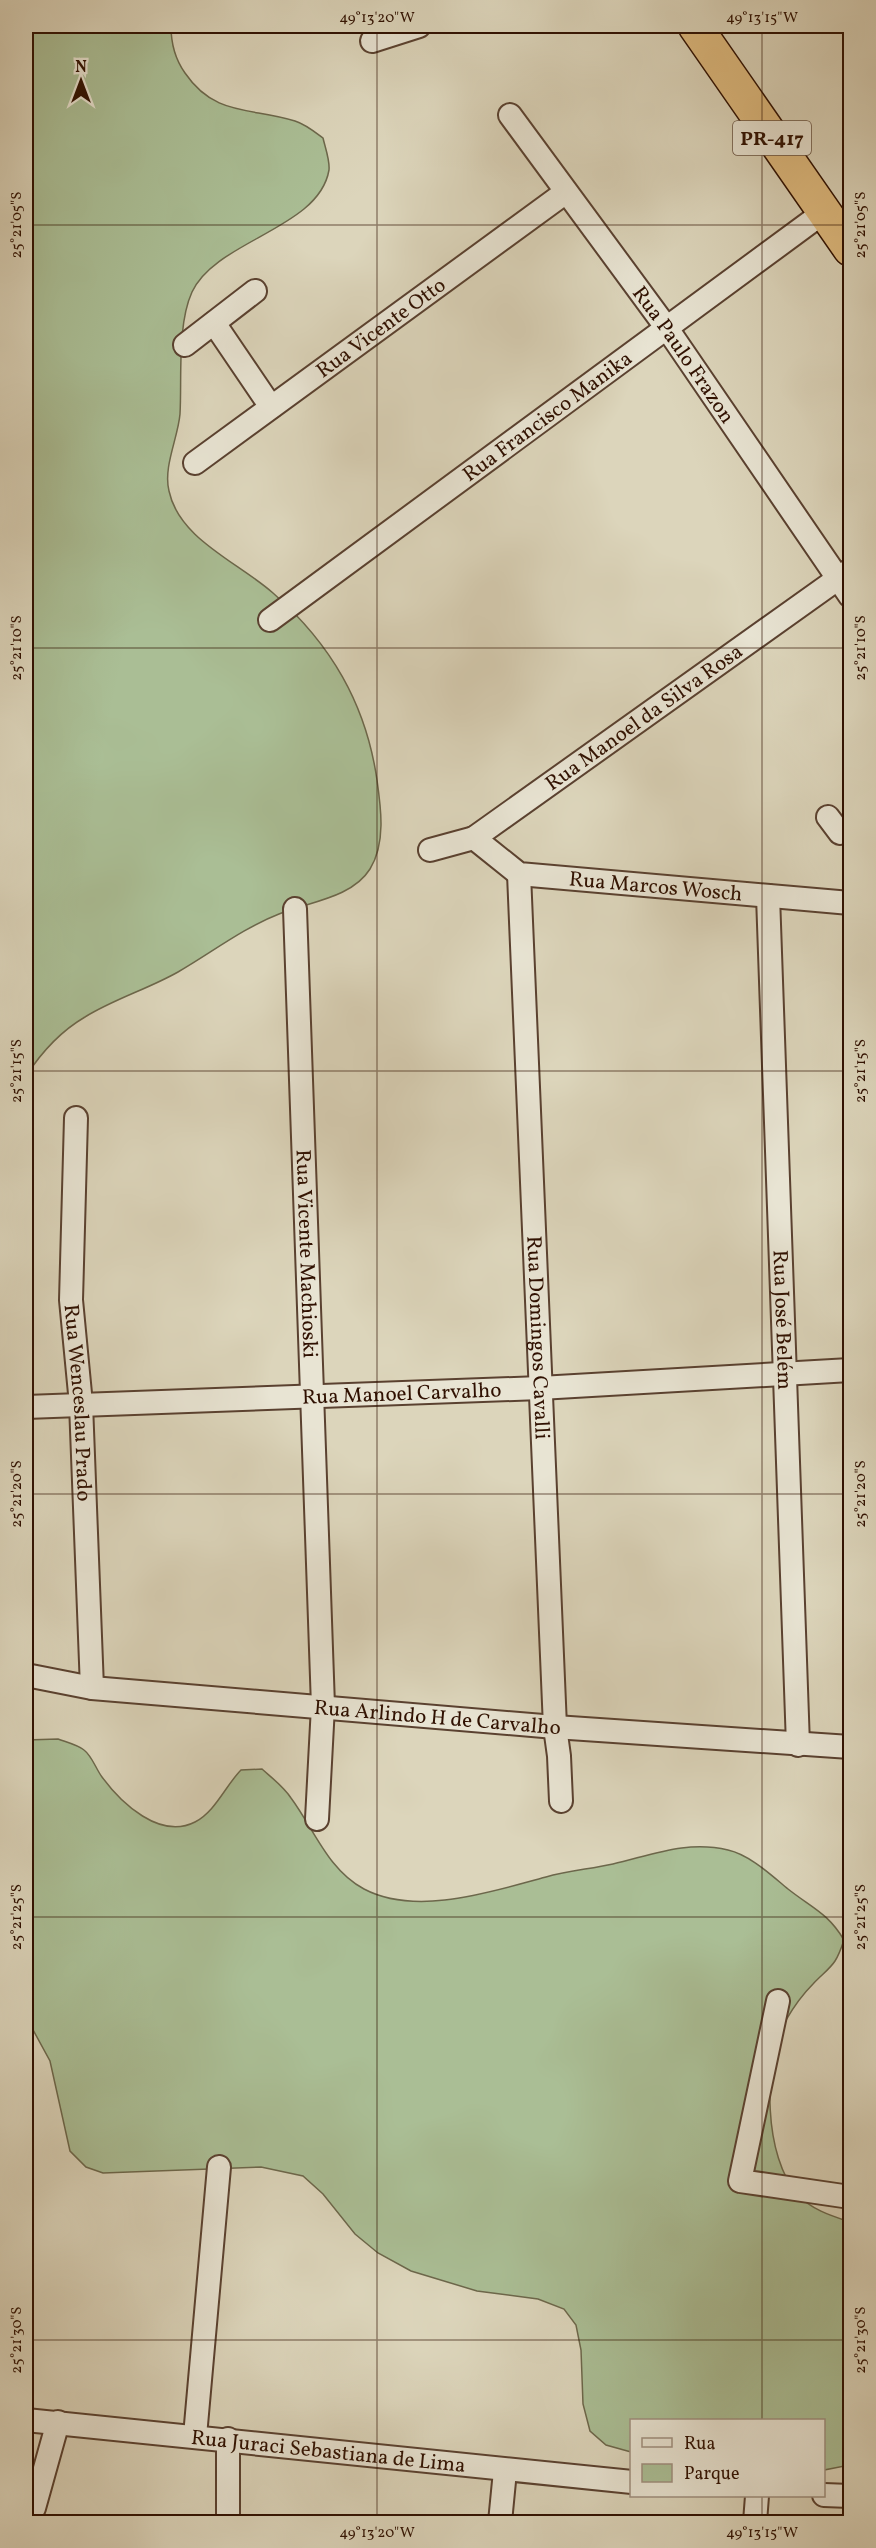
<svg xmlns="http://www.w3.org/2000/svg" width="876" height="2548" font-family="Vollkorn,serif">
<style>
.green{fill:#aabe95;stroke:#6c674b;stroke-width:1.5}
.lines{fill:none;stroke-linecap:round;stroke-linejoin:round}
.minor-casing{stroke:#5a4130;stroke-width:26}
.highway-casing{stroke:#2f1001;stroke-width:36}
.minor{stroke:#e8e4d3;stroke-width:22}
.highway{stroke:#deba7e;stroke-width:33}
.ticks{fill:none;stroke:#2f1001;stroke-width:1.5;stroke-opacity:0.45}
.labels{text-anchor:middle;stroke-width:6;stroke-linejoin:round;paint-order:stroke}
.shield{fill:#e8e4d3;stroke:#665040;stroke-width:1.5}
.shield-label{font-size:20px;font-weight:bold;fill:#2f1001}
.street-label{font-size:21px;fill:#2f1001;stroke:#e8e4d3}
.neatline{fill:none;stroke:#2f1001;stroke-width:2}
.ticks-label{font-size:15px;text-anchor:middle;fill:#2f1001}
</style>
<rect width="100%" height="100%" fill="#dcd5bb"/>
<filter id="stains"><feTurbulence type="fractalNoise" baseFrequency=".00333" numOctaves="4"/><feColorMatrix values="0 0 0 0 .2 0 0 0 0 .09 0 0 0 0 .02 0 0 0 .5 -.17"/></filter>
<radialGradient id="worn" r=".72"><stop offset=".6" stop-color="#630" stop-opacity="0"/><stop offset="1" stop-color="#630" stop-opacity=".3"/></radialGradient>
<path class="green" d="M26 26H171C171 42 175 59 185 73 215 117 251 107 295 121 305 124 315 132 323 138 325 147 330 160 329 170 319 229 216 240 192 292 177 325 182 378 180 414 178 438 163 467 169 491 179 539 238 562 273 593 331 644 366 704 377 780 381 808 386 843 370 869 352 898 308 902 279 914 243 928 211 953 178 972 148 989 114 999 85 1017 61 1031 41 1053 26 1076Z
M58 1739C66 1742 78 1745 84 1750 92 1756 96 1769 102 1777 121 1803 160 1840 195 1822 215 1812 226 1785 241 1770L262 1769C272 1778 284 1787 291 1798 314 1829 328 1870 364 1889 417 1917 493 1891 546 1877 567 1871 590 1869 613 1864 652 1855 687 1840 728 1850 750 1855 771 1875 788 1889 812 1908 828 1913 844 1940 842 1946 839 1955 835 1961 830 1969 820 1976 813 1984 803 1994 793 2008 786 2020 762 2063 764 2158 798 2195 812 2210 832 2216 850 2222V2465L824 2470V2420H632L631 2452 606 2445 590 2431 583 2404 581 2350 576 2325 564 2309 538 2299 477 2291 411 2271 378 2253 355 2234 323 2194 303 2176 261 2167 103 2173 86 2167 70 2151 50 2061 26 2017V1740Z"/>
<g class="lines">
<defs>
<g id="minor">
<path d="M372 41 419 26"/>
<path id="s1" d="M510 115 666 327 850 596"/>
<path d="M214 323 271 407"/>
<path d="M185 345 255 291"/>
<path id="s2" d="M195 463 566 192"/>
<path id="s3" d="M270 620 824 212"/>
<path d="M828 817 840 833 850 826"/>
<path id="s4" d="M474 838 519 874 850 903"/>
<path id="s5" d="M430 850 474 838 850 570"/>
<path id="s6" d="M519 874 555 1727 559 1756 561 1801"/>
<path id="s7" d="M768 896 798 1745"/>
<path id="s8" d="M295 909 323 1706 317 1819"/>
<path id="s9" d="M76 1118 71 1300 81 1404 92 1688"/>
<path id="s10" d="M26 1407 540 1388 850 1370"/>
<path id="s11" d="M26 1675 92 1688 555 1727 850 1747"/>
<path d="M778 2001 740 2181 850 2197"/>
<path id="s12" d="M26 2420 632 2482"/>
<path d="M195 2436 219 2167"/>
<path d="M824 2495 850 2496"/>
<path d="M26 2519 34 2508 58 2422"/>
<path d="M228 2522V2439"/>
<path d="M500 2522 505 2471"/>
<path d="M755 2522 757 2496"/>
</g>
<path id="highway" d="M695 26 850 249"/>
</defs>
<use href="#minor" class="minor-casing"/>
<use href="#highway" class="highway-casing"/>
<use href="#minor" class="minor"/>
<use href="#highway" class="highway"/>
</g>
<path class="ticks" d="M377 26V2522M762 26V2420M26 225H850M26 648H850M26 1071H850M26 1494H850M26 1917H850M26 2340H850M762 2496V2522"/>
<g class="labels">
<rect class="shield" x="733" y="121" width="78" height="34" rx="4.5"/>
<g class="shield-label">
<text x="772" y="145">PR-417</text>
</g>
<g class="street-label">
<text dy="7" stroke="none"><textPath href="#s2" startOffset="230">Rua Vicente Otto</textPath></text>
<text dy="7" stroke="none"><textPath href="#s1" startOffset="296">Rua Paulo Frazon</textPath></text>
<text dy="7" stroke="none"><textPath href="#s3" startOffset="344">Rua Francisco Manika</textPath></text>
<text dy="7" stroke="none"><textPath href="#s5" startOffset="254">Rua Manoel da Silva Rosa</textPath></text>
<text dy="7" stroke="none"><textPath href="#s4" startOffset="195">Rua Marcos Wosch</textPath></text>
<text dy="7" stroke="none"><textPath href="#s8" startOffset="345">Rua Vicente Machioski</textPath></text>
<text dy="7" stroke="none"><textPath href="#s7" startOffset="424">Rua José Belém</textPath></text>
<text dy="7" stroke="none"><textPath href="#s6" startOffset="464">Rua Domingos Cavalli</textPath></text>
<text dy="7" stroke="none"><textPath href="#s10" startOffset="376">Rua Manoel Carvalho</textPath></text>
<text dy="7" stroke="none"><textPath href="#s9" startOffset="285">Rua Wenceslau Prado</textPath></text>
<text dy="7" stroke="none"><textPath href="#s11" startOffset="414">Rua Arlindo H de Carvalho</textPath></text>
<text dy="7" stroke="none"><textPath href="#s12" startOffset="304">Rua Juraci Sebastiana de Lima</textPath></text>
</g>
</g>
<rect width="876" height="2548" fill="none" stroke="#dcd5bb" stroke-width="66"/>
<rect x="630" y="2419" width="195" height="78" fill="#e8e4d3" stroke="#9e8f7f" stroke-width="1.5"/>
<rect x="642" y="2438" width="30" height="9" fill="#e8e4d3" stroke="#9e8f7f" stroke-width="1.5"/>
<text x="684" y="2449" font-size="18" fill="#2f1001">Rua</text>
<rect x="642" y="2464" width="30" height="18" fill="#aabe95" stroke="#9e8f7f" stroke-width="1.5"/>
<text x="684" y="2479" font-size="18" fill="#2f1001">Parque</text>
<g transform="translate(81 81)" stroke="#e8e4d3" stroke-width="4.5" paint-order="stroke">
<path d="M0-4.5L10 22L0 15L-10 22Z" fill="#2f1001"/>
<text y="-9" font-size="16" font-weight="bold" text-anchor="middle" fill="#2f1001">N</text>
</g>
<rect x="33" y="33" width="810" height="2482" class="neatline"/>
<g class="ticks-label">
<text x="377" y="22">49°13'20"W</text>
<text x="762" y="22">49°13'15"W</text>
<text transform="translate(16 225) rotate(-90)" y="5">25°21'05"S</text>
<text transform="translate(860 225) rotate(-90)" y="5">25°21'05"S</text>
<text transform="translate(16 648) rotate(-90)" y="5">25°21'10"S</text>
<text transform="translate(860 648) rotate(-90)" y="5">25°21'10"S</text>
<text transform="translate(16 1071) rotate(-90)" y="5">25°21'15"S</text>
<text transform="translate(860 1071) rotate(-90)" y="5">25°21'15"S</text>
<text transform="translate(16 1494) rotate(-90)" y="5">25°21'20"S</text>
<text transform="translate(860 1494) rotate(-90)" y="5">25°21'20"S</text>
<text transform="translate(16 1917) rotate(-90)" y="5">25°21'25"S</text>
<text transform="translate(860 1917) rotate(-90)" y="5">25°21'25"S</text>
<text transform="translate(16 2340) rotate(-90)" y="5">25°21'30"S</text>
<text transform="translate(860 2340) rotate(-90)" y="5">25°21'30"S</text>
<text x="377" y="2537">49°13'20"W</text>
<text x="762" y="2537">49°13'15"W</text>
</g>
<rect width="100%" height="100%" filter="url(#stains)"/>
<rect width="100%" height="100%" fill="url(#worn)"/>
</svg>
